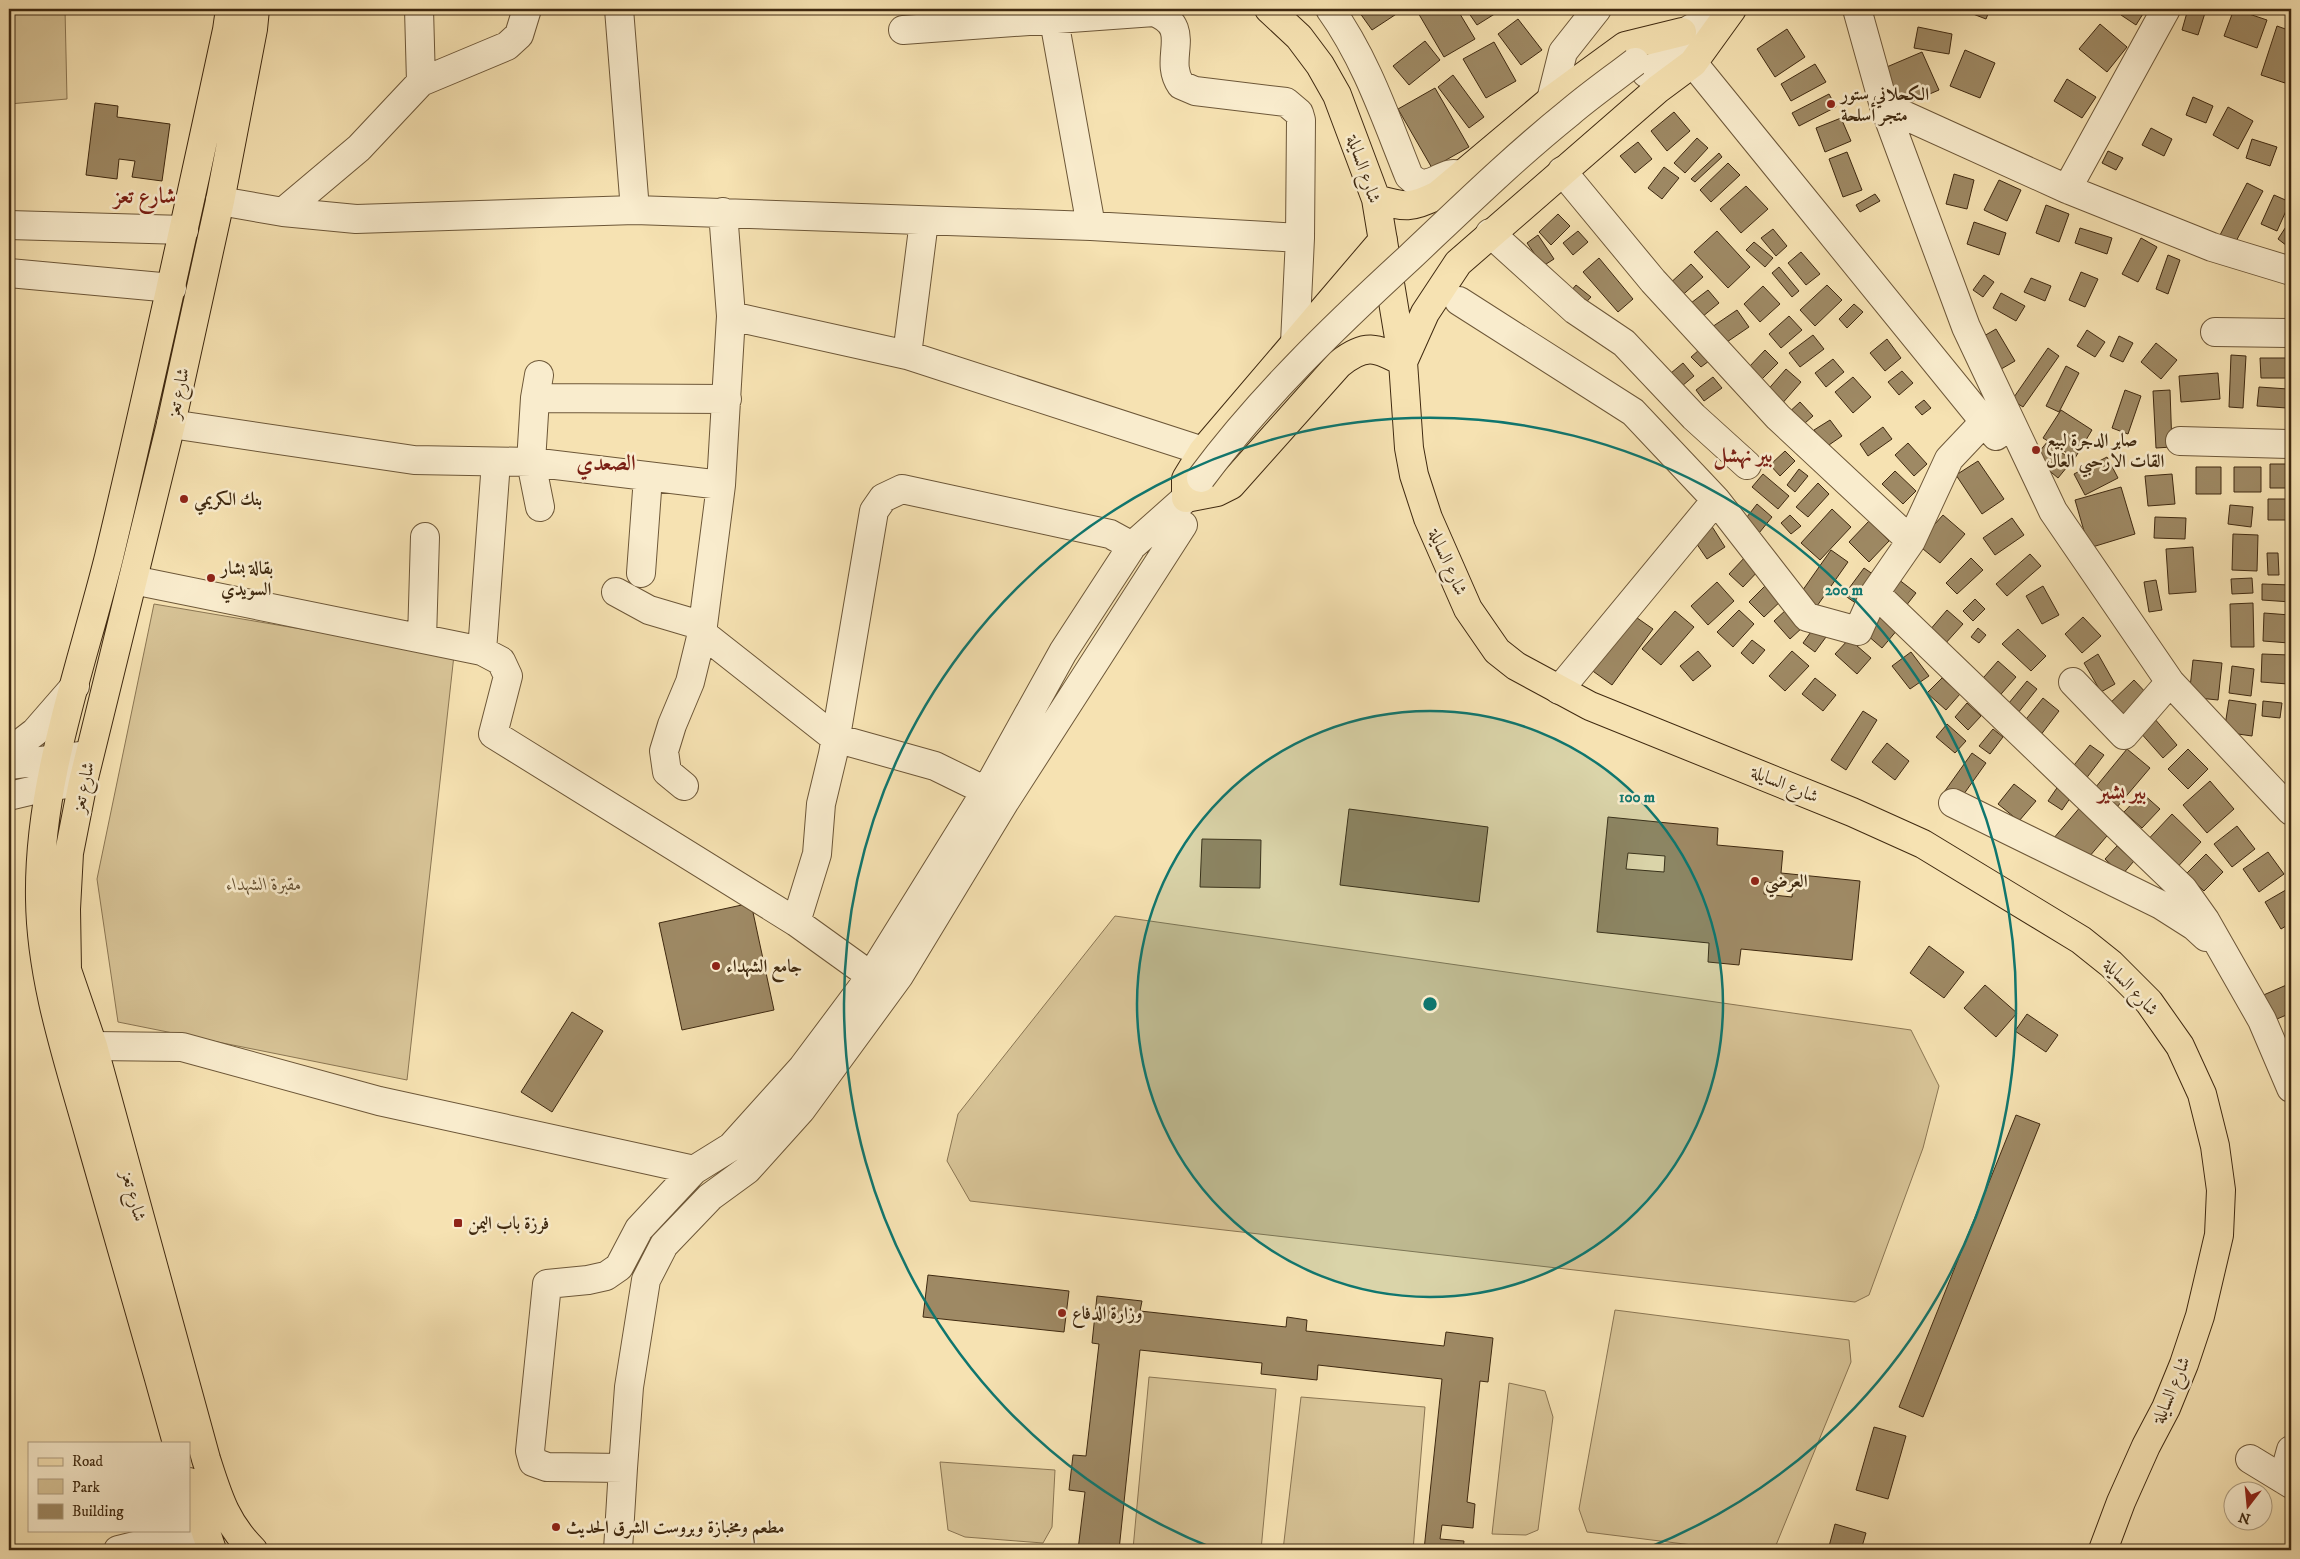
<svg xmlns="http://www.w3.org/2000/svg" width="2300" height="1559" font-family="'IM FELL DW Pica',Amiri,serif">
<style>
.green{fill:#d7c396;stroke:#8b7653}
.building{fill:#9e8964;stroke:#3f2910;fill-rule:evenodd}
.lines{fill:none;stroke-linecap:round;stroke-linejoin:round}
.minor-casing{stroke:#6d5738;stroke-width:30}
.major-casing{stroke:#3f2910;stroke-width:30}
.minor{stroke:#f9eccd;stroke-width:28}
.major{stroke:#f6e2b2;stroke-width:28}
.minor-bridge-casing{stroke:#6d5738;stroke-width:30;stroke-linecap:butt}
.minor-bridge{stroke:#f9eccd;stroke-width:28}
.ring{fill:none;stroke:#0f766e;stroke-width:2.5}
.poi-dot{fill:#8f2418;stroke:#f9eccd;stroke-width:2}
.labels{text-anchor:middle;stroke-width:5;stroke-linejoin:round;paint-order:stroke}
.poi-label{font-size:18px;font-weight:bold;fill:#3f2910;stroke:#f9eccd;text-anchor:start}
.street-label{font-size:18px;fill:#3f2910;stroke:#f9eccd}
.park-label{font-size:18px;font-style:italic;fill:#655032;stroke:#f9eccd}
.district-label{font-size:22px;font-weight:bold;fill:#7a1f14;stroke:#f9eccd}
.centre{fill:#0f766e;stroke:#f9eccd;stroke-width:2.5}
.ring-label{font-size:15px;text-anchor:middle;font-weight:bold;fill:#0f766e;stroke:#f9eccd;stroke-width:5;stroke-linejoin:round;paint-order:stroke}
</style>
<rect width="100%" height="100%" fill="#f6e2b2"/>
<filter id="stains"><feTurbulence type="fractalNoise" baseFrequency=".004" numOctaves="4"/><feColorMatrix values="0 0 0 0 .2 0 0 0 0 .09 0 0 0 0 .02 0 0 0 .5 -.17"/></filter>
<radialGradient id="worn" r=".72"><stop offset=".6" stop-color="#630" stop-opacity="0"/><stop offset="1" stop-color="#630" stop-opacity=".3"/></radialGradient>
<path class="green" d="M9 9H65L67 99 9 104Z
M154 604 454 655 407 1080 118 1022 97 879Z
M1115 916 1911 1030 1939 1086 1923 1148 1869 1295 1855 1302 970 1201 947 1161 958 1114Z
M1615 1310 1849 1340 1851 1362 1774 1550H1733L1587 1532 1579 1509Z
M1149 1377 1276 1389 1261 1550 1133 1549Z
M1509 1383 1545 1391 1553 1417 1538 1530 1526 1535 1492 1534Z
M1301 1397 1425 1407 1413 1550H1283Z
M940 1462 1055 1470 1052 1527 1043 1543 965 1537 948 1530Z"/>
<path class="building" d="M1357 9H1404L1372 30Z
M1421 9H1457L1475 39 1444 57 1417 11Z
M1466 9H1500L1501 10 1477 25Z
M1960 9H1990L1986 19Z
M2125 9H2146L2136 25 2121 15Z
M2188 9 2205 13 2198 35 2182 30Z
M2234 9 2267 20 2257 48 2224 36Z
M1518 19 1542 50 1521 65 1498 34Z
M2100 24 2127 47 2107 72 2079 49Z
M2277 26 2291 31V64L2285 83 2261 75Z
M1918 27 1952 34 1949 54 1914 48Z
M1787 29 1805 57 1775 77 1757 49Z
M1425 41 1440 60 1409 85 1393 66Z
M1494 42 1516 81 1486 98 1463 59Z
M1965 50 1995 63 1980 98 1950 86Z
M1922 52 1939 90 1899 107 1882 69Z
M1815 64 1826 82 1791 101 1781 84Z
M1453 75 1484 117 1469 128 1438 87Z
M2067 79 2096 97 2082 118 2054 101Z
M1435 88 1469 147 1432 168 1398 109Z
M1829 94 1836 107 1799 126 1792 113Z
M2193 97 2213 106 2206 123 2186 115Z
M95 103 118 106 117 117 170 124 162 181 132 177 135 161 119 159 117 179 86 175Z
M2228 107 2253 121 2238 149 2213 135Z
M1674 112 1690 131 1667 151 1651 131Z
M1841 118 1851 141 1825 152 1816 128Z
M2151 128 2172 139 2164 156 2142 145Z
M1697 138 1708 148 1685 173 1674 163Z
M2252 139 2277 147 2270 166 2246 158Z
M1638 142 1652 159 1635 173 1620 156Z
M2108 151 2123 158 2116 170 2102 163Z
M1847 152 1862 190 1843 197 1829 159Z
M1719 153 1722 157 1695 182 1691 179Z
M1728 163 1740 175 1711 202 1700 190Z
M1664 167 1679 178 1662 199 1648 188Z
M1954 174 1974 180 1967 209 1946 204Z
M1999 180 2021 190 2007 221 1984 210Z
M2247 183 2263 191 2234 245 2219 237Z
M1746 186 1768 209 1741 233 1720 209Z
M1875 194 1880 201 1860 212 1856 205Z
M2274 195 2290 202 2277 231 2261 224Z
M2046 205 2069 214 2059 242 2036 233Z
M1558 214 1570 226 1551 245 1539 232Z
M2291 219V249L2278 239Z
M1974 222 2006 233 1999 255 1967 244Z
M2080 228 2112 238 2107 254 2075 243Z
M1773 229 1787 246 1776 256 1761 238Z
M1578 231 1588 242 1573 255 1563 243Z
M1717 231 1750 267 1728 288 1694 252Z
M1538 235 1554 259 1543 266 1527 243Z
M2141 238 2157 247 2138 282 2122 274Z
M1754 242 1773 258 1765 267 1746 250Z
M1801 252 1820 274 1806 285 1788 263Z
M2168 255 2180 260 2168 294 2156 289Z
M1599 258 1633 299 1618 312 1583 272Z
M1691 264 1703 277 1678 299 1667 286Z
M1779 267 1799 291 1792 297 1772 273Z
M2081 272 2098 279 2085 307 2069 300Z
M1984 275 1994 282 1983 297 1973 290Z
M2031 278 2051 286 2045 301 2024 292Z
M1576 285 1591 297 1579 310 1565 298Z
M1827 285 1842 300 1815 326 1800 310Z
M1763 286 1780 304 1760 322 1744 304Z
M1708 290 1719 303 1702 317 1691 303Z
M2001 293 2025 306 2016 321 1993 308Z
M1854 304 1863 312 1847 328 1839 319Z
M1737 310 1749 327 1724 344 1712 327Z
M1789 316 1802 330 1781 348 1769 334Z
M1996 329 2015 361 1996 372 1977 340Z
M2087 330 2105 342 2095 357 2077 346Z
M1813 335 1824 349 1800 367 1789 353Z
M2119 336 2133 343 2123 362 2110 356Z
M1887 339 1901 358 1885 371 1870 353Z
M2156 343 2177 360 2161 379 2141 362Z
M2048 348 2059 356 2023 407 2012 400Z
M1699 350 1709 361 1701 367 1691 357Z
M1765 350 1778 363 1762 379 1749 367Z
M2231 355 2246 356 2243 408 2229 407Z
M2260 358H2287V378H2261Z
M1833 359 1844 372 1826 387 1815 373Z
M1683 363 1694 376 1682 386 1671 373Z
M2066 366 2079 373 2059 412 2046 406Z
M1786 369 1801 382 1780 406 1765 393Z
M1902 371 1913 383 1899 395 1888 382Z
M2218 373 2220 399 2181 402 2179 376Z
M1713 377 1722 388 1704 401 1696 390Z
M1853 377 1871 397 1853 413 1835 392Z
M2259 387 2288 389 2287 408 2257 406Z
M2125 390 2141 396 2128 434 2112 428Z
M2170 390 2172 447 2156 448 2153 391Z
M1924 400 1931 408 1922 415 1915 407Z
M1800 402 1813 416 1797 430 1785 416Z
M2061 410 2092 430 2075 458 2043 438Z
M1830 420 1842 436 1826 447 1814 430Z
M1883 427 1892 439 1868 456 1860 444Z
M2048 441 2072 461 2058 478 2034 458Z
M1908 443 1927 464 1914 476 1895 455Z
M1785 451 1795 461 1780 476 1770 465Z
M2107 457 2118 478 2085 495 2074 474Z
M1978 461 2004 499 1982 514 1956 475Z
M2270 464H2291V488H2270Z
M2196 467H2221V494H2196Z
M2234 467H2261V492H2234Z
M1799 469 1808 476 1795 492 1787 485Z
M1895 471 1916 491 1903 504 1882 484Z
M1763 474 1789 496 1778 509 1752 487Z
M2172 474 2175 504 2148 506 2145 476Z
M1818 483 1829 494 1808 517 1796 507Z
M2121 487 2135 534 2089 548 2075 500Z
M2268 499H2291V520H2268Z
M1757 504 1772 517 1755 538 1740 526Z
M2230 505 2253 507 2251 527 2228 524Z
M1832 509 1851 527 1820 560 1801 543Z
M1790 515 1801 526 1791 534 1781 523Z
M1943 515 1965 534 1940 563 1917 544Z
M2155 517 2186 518 2185 539 2154 538Z
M2012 518 2024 535 1995 555 1983 538Z
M1869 521 1889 541 1869 562 1849 542Z
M1711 525 1725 547 1707 559 1692 537Z
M2233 534 2258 535 2257 571 2232 570Z
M2193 547 2196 592 2169 594 2166 549Z
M1831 550 1848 562 1817 606 1800 594Z
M2267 553H2278L2279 575H2268Z
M2030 554 2041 566 2007 596 1996 584Z
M1747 555 1761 568 1743 587 1729 574Z
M1971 558 1983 570 1957 594 1946 583Z
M1864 568 1877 577 1857 604 1844 595Z
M2252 578 2253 593 2232 594 2231 579Z
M1898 579 1916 593 1902 611 1884 597Z
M2156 580 2162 610 2149 612 2144 582Z
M1717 582 1734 601 1708 625 1691 606Z
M1768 583 1784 598 1764 617 1749 602Z
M2262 584 2291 585V602L2262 600Z
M2043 586 2059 615 2042 624 2026 596Z
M1975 599 1985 609 1973 621 1963 611Z
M2253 603 2254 647H2231L2230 604Z
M1787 609 1803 627 1790 639 1774 621Z
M1739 610 1754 624 1733 647 1717 632Z
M1876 610 1898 629 1882 648 1859 628Z
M1947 610 1963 624 1944 645 1929 631Z
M1675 611 1694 627 1661 665 1642 649Z
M1630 613 1653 629 1612 685 1590 669Z
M2264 613 2290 615 2289 643 2263 641Z
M2083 617 2101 636 2082 653 2065 634Z
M1978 628 1986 635 1979 643 1971 637Z
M1813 629 1826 637 1815 652 1803 643Z
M2018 629 2046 656 2031 671 2002 644Z
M1849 639 1871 658 1857 674 1835 654Z
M1752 640 1765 650 1753 664 1741 653Z
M1698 651 1711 666 1693 681 1680 666Z
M1792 651 1809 666 1785 691 1769 676Z
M1911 652 1929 676 1910 689 1892 666Z
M2098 654 2115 684 2101 692 2084 663Z
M2262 654 2290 655 2288 684 2261 682Z
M2193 660 2222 663 2218 700 2189 697Z
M1998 661 2016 677 1995 701 1977 685Z
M2232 666 2254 669 2251 696 2229 693Z
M1815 678 1836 695 1823 711 1802 694Z
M1942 678 1960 694 1946 710 1927 693Z
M2134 680 2149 696 2121 723 2106 707Z
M2027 681 2037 689 2014 718 2004 709Z
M2043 698 2059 711 2040 736 2023 723Z
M2229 700 2256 704 2252 736 2224 732Z
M2263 701 2282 703 2280 718 2262 716Z
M1967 703 1981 716 1968 730 1955 717Z
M1863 711 1877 720 1846 770 1831 760Z
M2154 718 2177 745 2163 758 2139 731Z
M1947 724 1966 741 1955 753 1936 737Z
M1993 729 2003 737 1990 754 1979 746Z
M1887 743 1909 761 1895 780 1872 762Z
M2090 745 2104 755 2085 780 2071 769Z
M2127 749 2150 768 2117 807 2095 788Z
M2188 749 2208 769 2188 789 2168 769Z
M1972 753 1986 763 1956 805 1942 795Z
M2210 781 2234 809 2207 833 2183 805Z
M2061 782 2075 791 2062 810 2048 801Z
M2014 784 2036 801 2019 821 1998 804Z
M2142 793 2160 809 2142 828 2124 812Z
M2082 805 2112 830 2083 864 2053 839Z
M1349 809 1488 827 1479 902 1340 885Z
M2172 814 2201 842 2170 875 2141 847Z
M1608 817 1718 828 1717 845 1783 851 1781 873 1860 881 1852 960 1741 949 1739 965 1708 962 1709 943 1597 932ZM1628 853 1665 856 1664 872 1626 869ZM1765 882 1793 885 1792 897 1764 894Z
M2237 826 2255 849 2232 867 2214 844Z
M1202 839 1261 840 1260 888 1200 887Z
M2117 846 2134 861 2122 875 2105 859Z
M2268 852 2284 874 2259 892 2243 869Z
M2206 854 2223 872 2204 891 2186 874Z
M2291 887V923L2281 929 2265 902Z
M751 903 774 1010 682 1030 659 923Z
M1929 946 1964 972 1944 998 1910 973Z
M2291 983V1013L2270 1022 2259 997Z
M1985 985 2017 1013 1996 1037 1964 1008Z
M572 1012 603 1031 552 1112 521 1092Z
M2027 1014 2058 1035 2046 1052 2015 1031Z
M2016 1115 2040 1124 1923 1417 1899 1407Z
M928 1275 1069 1291 1064 1332 923 1317Z
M1097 1296 1142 1301 1140 1311 1286 1327 1287 1317 1307 1320 1306 1331 1444 1346 1446 1332 1493 1338 1488 1382 1480 1381 1467 1502 1475 1504 1473 1528 1442 1525 1440 1539 1464 1541 1463 1550H1424L1442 1379 1318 1365 1317 1380 1261 1374 1262 1363 1140 1350 1119 1550H1078L1085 1492 1069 1490 1073 1455 1086 1456 1099 1344 1092 1343Z
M1874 1427 1906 1436 1888 1499 1856 1490Z
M1835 1524 1866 1533 1861 1550H1828Z"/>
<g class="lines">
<defs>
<path id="minor" d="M419 9 421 82
M619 9 635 210
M1052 9 1091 226
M1330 9C1366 59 1386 119 1409 176 1430 197 1443 166 1461 176
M1857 9 1884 106 1966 327 2053 511 2170 682 2291 811
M903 30 1154 12C1195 28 1162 58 1181 85L1195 91 1286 102 1299 113 1301 120 1300 238 1295 343
M1662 45 1726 9
M1693 63 1996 436
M1646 73 1689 42
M1551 100 1563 52 1597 9
M1884 106 2067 189 2212 247 2291 271
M1562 171 1653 281 1778 417 1911 541
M2067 189 2166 9
M220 201 283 212 356 219 635 210 1091 226 1300 238
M283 212 359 148 421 82 507 46 519 35 527 9
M9 225 184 230
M1490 233 1575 310 1624 343 1694 417 1747 465
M9 273 172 288
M1459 301 1633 412 1716 500 1807 617 1858 631 1875 593 1911 541 1949 459 2002 403
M731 316 907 355 1203 451
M2215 332 2291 333
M907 355 924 221
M539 375 535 398 531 462 540 507
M535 398 727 399
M171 424 414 460 531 462 721 485
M2180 441 2291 444
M641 573 648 477
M133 580 482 651 501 661 508 676 493 734 796 922 871 976
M616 592 649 610 703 626
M1875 593 2183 889 2205 920 2262 1020 2291 1088
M702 633 835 738 935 766 986 791
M422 639 425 537
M482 651 496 462
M2073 682 2124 735 2170 682
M1559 690 1716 500
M9 752 35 732 75 686
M9 765 89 755
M684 786 667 772 664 751 672 725 690 682 702 633 721 485 731 316 723 212
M9 796 51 786 83 782
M1953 803 2161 905 2194 926 2206 937
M796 922 817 854 821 804 833 754 874 511 883 498 902 489 1110 534 1132 546
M93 1046 182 1047 379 1101 694 1170 731 1147 803 1067 871 976 986 791 1063 652 1132 546 1186 498 1206 486
M2250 1459 2291 1484
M623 1468 629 1387 646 1280 664 1245 710 1197 747 1170 801 1110 899 976 1004 803 1183 525
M2283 1479 2291 1450
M118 1550 204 1529
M618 1550 623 1468 547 1467 533 1462 530 1451 547 1284 588 1280 606 1276 619 1267 639 1229 694 1170"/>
<path id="major" d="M1269 9 1299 37 1320 65 1337 95 1376 199 1403 362 1409 448 1414 475 1428 518 1468 609 1497 651 1516 666 1590 706 1852 812 1923 844 2081 940 2111 964 2149 1002 2180 1046 2202 1094 2215 1146 2221 1190 2219 1235 2200 1316 2184 1364 2166 1408 2146 1446 2121 1502 2103 1550
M1376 199C1405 207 1410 209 1438 195L1551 100 1625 46 1682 32
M1383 240 1203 451 1186 479V498L1217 492 1231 485 1339 364C1365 343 1376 347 1403 362
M1403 362 1425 313 1458 263 1658 89 1693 63 1732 9
M177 1443C149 1342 120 1241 91 1141 69 1062 41 982 40 899 38 782 81 669 109 557 151 382 189 206 227 30L230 9
M189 1482 212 1550
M253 1550C225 1522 218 1496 206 1459L93 1046 67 970 66 909 69 853 83 782 171 424 220 201 253 29 255 9"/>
</defs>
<use href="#minor" class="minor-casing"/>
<use href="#major" class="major-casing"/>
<use href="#minor" class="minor"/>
<use href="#major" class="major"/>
<defs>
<path id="minor-bridge" d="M1201 478C1261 397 1335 326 1409 258 1461 209 1513 158 1569 113 1590 95 1613 79 1635 62"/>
</defs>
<use href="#minor-bridge" class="minor-bridge-casing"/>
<use href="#minor-bridge" class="minor-bridge"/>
</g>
<circle cx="1430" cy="1004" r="293" fill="#0f766e" fill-opacity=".12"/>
<g class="ring">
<circle cx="1430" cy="1004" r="293"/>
<path d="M1215 1549A586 586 0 1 1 1645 1549"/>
</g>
<g class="poi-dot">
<circle cx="1831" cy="104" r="5"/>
<circle cx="2036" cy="450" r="5"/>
<circle cx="184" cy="499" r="5"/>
<circle cx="211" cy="578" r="5"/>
<circle cx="1755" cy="881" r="5"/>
<circle cx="716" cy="966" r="5"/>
<rect x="453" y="1218" width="10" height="10" rx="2.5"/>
<circle cx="1062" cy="1313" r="5"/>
<circle cx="556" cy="1527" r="5"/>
</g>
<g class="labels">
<g class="poi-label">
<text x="1841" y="100">الكحلاني ستور<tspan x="1841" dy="21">متجر أسلحة</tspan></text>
<text x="2046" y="446">صابر الدجرة لبيع<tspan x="2046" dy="21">القات الارحبي العال</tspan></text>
<text x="194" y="505">بنك الكريمي</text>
<text x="221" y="574">بقالة بشار<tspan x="221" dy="21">السويدي</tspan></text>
<text x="1765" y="887">العرضي</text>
<text x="726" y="972">جامع الشهداء</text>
<text x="468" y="1229">فرزة باب اليمن</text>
<text x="1072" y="1319">وزارة الدفاع</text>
<text x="566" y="1533">مطعم ومخبازة وبروست الشرق الحديث</text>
</g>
<g class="street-label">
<text transform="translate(1364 169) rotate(71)" y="6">شارع السايلة</text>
<text transform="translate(178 393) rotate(-78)" y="6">شارع تعز</text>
<text transform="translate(1448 562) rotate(66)" y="6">شارع السايلة</text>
<text transform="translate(1785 784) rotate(22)" y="6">شارع السايلة</text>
<text transform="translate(83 787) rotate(-78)" y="6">شارع تعز</text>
<text transform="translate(2131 987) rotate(46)" y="6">شارع السايلة</text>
<text transform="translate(134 1196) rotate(75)" y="6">شارع تعز</text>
<text transform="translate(2171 1390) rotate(-67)" y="6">شارع السايلة</text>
</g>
<g class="park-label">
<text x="264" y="890">مقبرة الشهداء</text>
</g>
<g class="district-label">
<text x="145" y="203">شارع تعز</text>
<text x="1743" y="462">بير نهشل</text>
<text x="606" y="470">الصعدي</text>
<text x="2122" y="799">بير بشير</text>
</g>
</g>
<circle cx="1430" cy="1004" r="8" class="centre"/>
<g class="ring-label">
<text x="1844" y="595">200 m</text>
<text x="1637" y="802">100 m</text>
</g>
<rect width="2300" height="1559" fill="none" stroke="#f6e2b2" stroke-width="30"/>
<rect x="10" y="10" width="2280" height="1539" fill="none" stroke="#3f2910" stroke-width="2.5"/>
<rect x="15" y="15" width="2270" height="1529" fill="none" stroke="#3f2910"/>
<rect x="28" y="1442" width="162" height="90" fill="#f9eccd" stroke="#af9e81"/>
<rect x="38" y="1458" width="25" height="8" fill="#f6e2b2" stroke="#af9e81"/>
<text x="72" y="1466" font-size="15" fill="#3f2910">Road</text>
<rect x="38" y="1479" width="25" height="15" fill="#d7c396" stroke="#af9e81"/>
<text x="72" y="1492" font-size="15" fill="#3f2910">Park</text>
<rect x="38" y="1504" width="25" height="15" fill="#9e8964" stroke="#af9e81"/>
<text x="72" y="1516" font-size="15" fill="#3f2910">Building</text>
<g transform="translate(2248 1506) rotate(196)"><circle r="24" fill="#f9eccd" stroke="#af9e81"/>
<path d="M0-4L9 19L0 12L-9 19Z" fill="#8f2418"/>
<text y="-8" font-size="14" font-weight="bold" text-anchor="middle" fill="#3f2910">N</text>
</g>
<rect width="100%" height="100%" filter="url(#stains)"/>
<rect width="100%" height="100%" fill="url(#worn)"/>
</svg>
